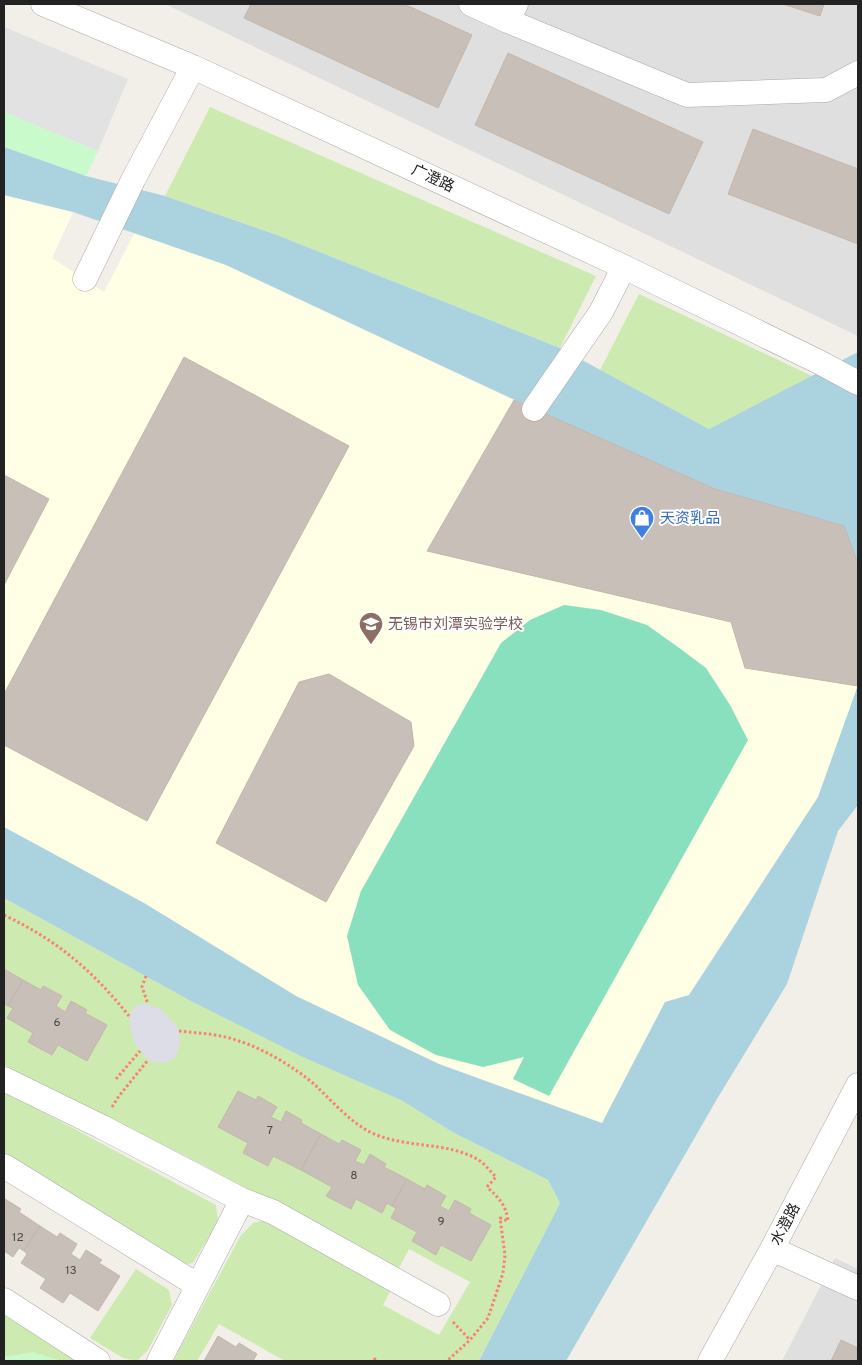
<svg xmlns="http://www.w3.org/2000/svg" width="862" height="1365" font-family="Overpass,'Noto Sans SC',sans-serif">
<style>
.residential{fill:#e0dfdf}
.education{fill:#ffffe5}
.grass{fill:#cdebb0}
.park{fill:#c8facc}
.pitch{fill:#88e0be}
.parking{fill:#e2e2e2}
.plaza{fill:#dddde8}
.water{fill:#aad3df}
.building{fill:#c7bfb8;stroke:#c4b6ab}
.lines{fill:none;stroke-linecap:round;stroke-linejoin:round}
.minor-casing{stroke:#a9a9a9;stroke-width:25}
.path{stroke:#fa8072;stroke-width:3;stroke-dasharray:2.5 2.5;stroke-linecap:butt}
.minor{stroke:#fff;stroke-width:24}
.labels{text-anchor:middle;stroke-width:4;stroke-linejoin:round;paint-order:stroke}
.number-label{font-size:12px;fill:#4b4948}
.street-label{font-size:15px;fill:#222;stroke:#fff}
.shop-label{font-size:15px;fill:#366cbe;stroke:#fff;text-anchor:start}
.education-label{font-size:15px;fill:#785e54;stroke:#fff;text-anchor:start}
</style>
<rect width="100%" height="100%" fill="#f2efe9"/>
<path class="residential" d="M165 4H858V336Z
M835 1258 858 1269V1361H782Z"/>
<path class="education" d="M4 195 73 212 52 258 104 292 135 232 226 265 514 400 428 551 731 622 745 668 858 686 818 797 689 995 665 1002 602 1123 439 1064 296 996 144 903 4 827Z"/>
<path class="grass" d="M210 107 596 276 560 348 277 235 165 196Z
M639 294 812 376 709 429 600 370Z
M4 898 189 1000 401 1100 454 1133 548 1180 560 1203 479 1361H285L219 1324 197 1361H173L241 1235 253 1223 269 1219 392 1288 383 1305 439 1335 470 1282 409 1249 398 1270 201 1164 4 1065Z
M4 1091 216 1205 218 1222 193 1263 177 1266 4 1159Z
M136 1269 169 1290 172 1305 148 1350 137 1361 123 1358 90 1338Z
M4 1311 85 1361H4Z"/>
<path class="park" d="M4 112 98 151 86 176 4 147Z
M33 1352 61 1361H4V1357Z"/>
<path class="pitch" d="M564 605 601 610 647 625 682 650 706 668 730 705 748 740 549 1096 513 1079 524 1057 483 1067 436 1055 390 1030 358 985 347 936 361 891 501 643 530 620Z"/>
<path class="parking" d="M4 27 128 79 98 151 4 112Z"/>
<path class="plaza" d="M148 1004 163 1011 173 1022 179 1031 180 1043 177 1053 172 1060 164 1063 148 1060 134 1042 130 1026 129 1016 137 1005Z"/>
<path class="water" d="M4 147 86 176 165 196 277 235 560 348 709 429 858 352V564L844 526 715 489 534 409 226 265 73 212 4 195Z
M858 685V805L838 831 787 984 717 1099 566 1361H479L560 1203 548 1180 454 1133 401 1100 305 1058 189 1000 4 898V827L144 903 296 996 439 1064 602 1123 665 1002 689 995 818 797Z"/>
<path class="building" d="M251 4H404L472 35 438 108 244 18Z
M783 4H824L820 16Z
M508 53 703 142 669 214 475 125Z
M753 129 858 169V244L728 194Z
M184 357 349 446 147 821 4 745V694Z
M514 400 715 489 844 526 858 564V686L745 668 731 622 427 551Z
M4 475 49 499 4 585Z
M329 674 411 722 414 746 326 902 216 843 299 682Z
M4 969 23 980 8 1006 4 1004Z
M23 980 41 990 43 986 62 996 56 1006 65 1012 71 1001 87 1010 85 1013 107 1025 87 1061 58 1045 52 1055 28 1042 33 1033 7 1018 13 1008 8 1006Z
M238 1091 256 1100 258 1096 277 1107 271 1117 281 1122 286 1111 302 1120 301 1123 321 1134 301 1170 273 1156 268 1166 243 1153 248 1143 218 1127Z
M321 1134 339 1144 342 1140 361 1150 355 1161 364 1165 370 1154 386 1164 384 1167 407 1179 392 1206 387 1203 382 1213 356 1199 351 1209 326 1196 332 1187 301 1170Z
M407 1179 425 1189 427 1185 446 1196 440 1206 449 1211 455 1200 471 1209 469 1213 491 1225 471 1261 441 1245 436 1255 412 1241 417 1232 391 1218 396 1208 392 1206Z
M5 1199 21 1209 19 1212 40 1226 24 1251 19 1248 13 1257 4 1251V1201Z
M40 1226 57 1237 60 1233 77 1244 71 1254 80 1260 86 1250 102 1260 99 1263 120 1276 98 1311 70 1293 63 1303 40 1288 46 1279 21 1263 27 1254 24 1251Z
M218 1336 236 1347 239 1343 257 1354 253 1361H204Z
M841 1340 858 1348V1361H831Z"/>
<g class="lines">
<defs>
<path id="minor" d="M43 4 193 67 624 267 819 362 858 383
M471 4 508 21
M516 4 508 21 687 95 826 90 858 73
M85 279 133 180 193 67
M534 409 601 312 624 267
M4 1079 102 1127 242 1200 159 1361
M4 1166 197 1285
M242 1200 273 1212 438 1304
M772 1249 858 1288
M4 1300 98 1361
M710 1361 772 1249 858 1085"/>
</defs>
<use href="#minor" class="minor-casing"/>
<path class="path" d="M4 915C58 941 92 970 129 1016
M146 976 142 987 148 1004
M179 1031C199 1033 220 1034 239 1041 264 1049 296 1068 315 1085 332 1101 349 1121 370 1132 405 1149 445 1141 477 1159 484 1163 490 1171 496 1177L487 1187C499 1198 506 1205 508 1221L500 1218 505 1255 503 1273 488 1318 470 1340 447 1361
M116 1079 140 1051
M112 1107 119 1096 148 1060
M453 1322 470 1340
M374 1358 376 1361"/>
<use href="#minor" class="minor"/>
</g>
<defs>
<symbol id="shop-pin" viewBox="-11 -11 22 30"><path d="M0 17L-7.5 6A9.5 9.5 0 1 1 7.5 6Z" fill="#3f7fe0" stroke="#fff"/><path d="M-5-2.5h2.3a2.7 3.5 0 0 1 5.4 0H5L5.5 6h-11ZM-1.5-2.5h3a1.5 2.3 0 0 0-3 0Z" fill="#fff"/></symbol>
<symbol id="school-pin" viewBox="-11 -11 22 30"><path d="M0 17L-7.5 6A9.5 9.5 0 1 1 7.5 6Z" fill="#8d6e63" stroke="#fff"/><path d="M0-5L7-2L0 1L-7-2ZM-4 1L0 2.5L4 1V4Q0 6-4 4Z" fill="#fff"/></symbol>
</defs>
<g fill-rule="evenodd">
<use href="#shop-pin" x="628" y="504" width="28" height="38"/>
<use href="#school-pin" x="357" y="610" width="28" height="38"/>
</g>
<g class="labels">
<g class="number-label">
<text x="57" y="1026">6</text>
<text x="270" y="1134">7</text>
<text x="354" y="1179">8</text>
<text x="441" y="1225">9</text>
<text x="18" y="1241">12</text>
<text x="71" y="1274">13</text>
</g>
<g class="street-label">
<text transform="translate(433 178) rotate(25)" y="5">广澄路</text>
<text transform="translate(785 1224) rotate(-62)" y="5">水澄路</text>
</g>
<g class="shop-label">
<text x="660" y="523">天资乳品</text>
</g>
<g class="education-label">
<text x="388" y="629">无锡市刘潭实验学校</text>
</g>
</g>
<rect width="862" height="1365" fill="none" stroke="#222222" stroke-width="10"/>
</svg>
